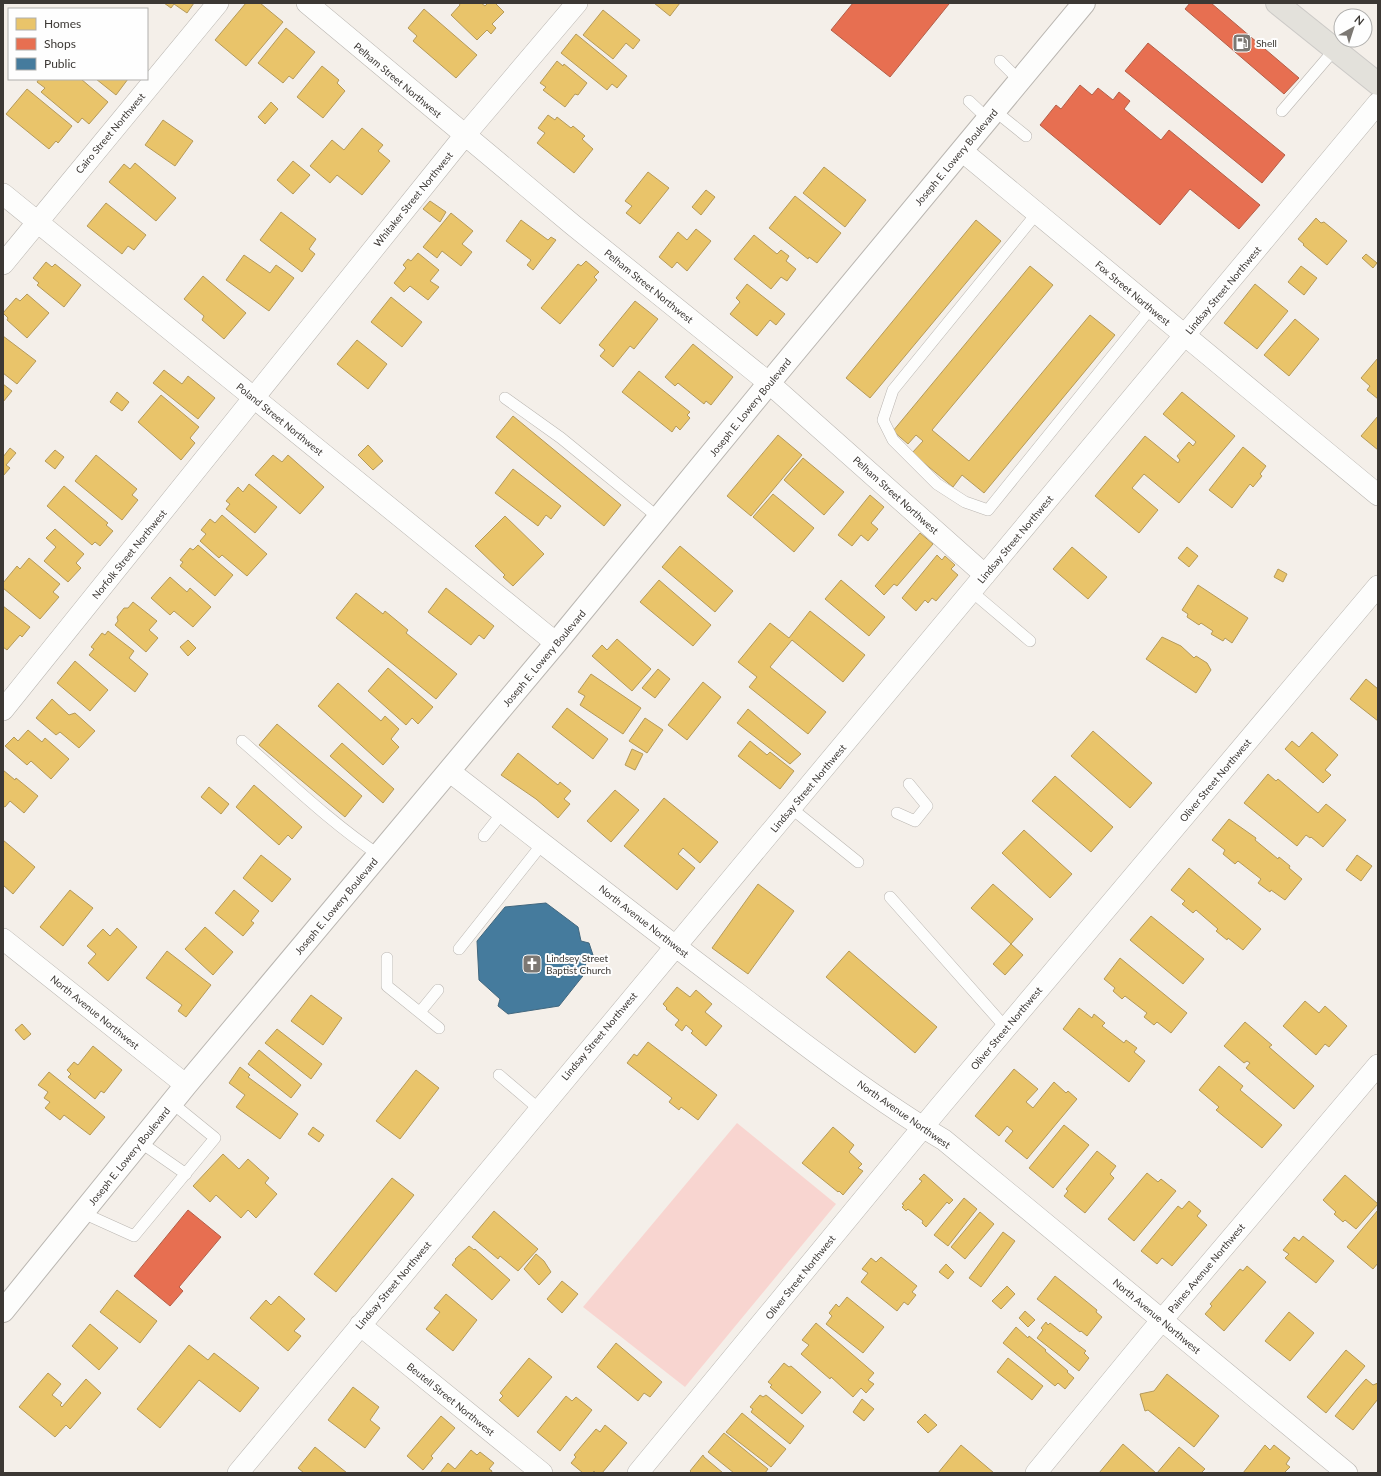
<svg xmlns="http://www.w3.org/2000/svg" width="1381" height="1476" font-family="Lato,sans-serif">
<style>
.green{fill:#f8d5d0}
.homes{fill:#e9c46a;stroke:#b59a5a}
.shops{fill:#e76f51;stroke:#b45e48}
.public{fill:#457b9d;stroke:#42677e}
.lines{fill:none;stroke-linecap:round;stroke-linejoin:round}
.service-casing{stroke:#bab6b1;stroke-width:12}
.minor-casing{stroke:#bab6b1;stroke-width:22}
.secondary-casing{stroke:#bab6b1;stroke-width:24}
.primary-casing{stroke:#cccac7;stroke-width:24}
.service{stroke:#fdfdfc;stroke-width:11}
.minor{stroke:#fdfdfc;stroke-width:21}
.secondary{stroke:#fdfdfc;stroke-width:22}
.primary{stroke:#e3e1db;stroke-width:22}
.labels{text-anchor:middle;stroke-width:4;stroke-linejoin:round;paint-order:stroke}
.poi-label{font-size:10px;fill:#3c3834;stroke:#fefefe;text-anchor:start}
.street-label{font-size:10px;fill:#3c3834;stroke:#fefefe}
</style>
<rect width="100%" height="100%" fill="#f4efe9"/>
<path class="green" d="M737 1123 836 1204 685 1387 583 1307Z"/>
<path class="homes" d="M164 3H194L187 13 174 4 171 8Z
M246 3H260L283 22 246 66 215 40Z
M459 3H481L485 6 488 3H495L504 12 492 24 496 28 491 34 487 30 477 40 451 15 460 5Z
M654 3H680L670 16Z
M424 9 477 55 456 78 413 41 417 36 408 28Z
M603 10 640 40 633 49 626 43 613 59 583 35Z
M286 28 315 52 293 79 289 76 283 83 258 63Z
M576 34 627 76 617 88 612 84 607 90 561 53Z
M557 61 563 66 564 64 587 83 578 95 575 94 565 107 543 90 546 87 540 83Z
M322 66 339 80 337 83 345 91 323 118 297 97Z
M39 79H81L108 102 89 124 82 118 78 123 41 92 45 88 37 82Z
M96 79H128L116 95Z
M27 89 72 126 58 143 56 141 49 149 6 114Z
M271 102 278 109 265 124 258 117Z
M548 115 555 120 557 117 571 128 573 126 585 136 582 139 593 149 574 173 537 143 545 133 538 128Z
M163 120 193 141 175 166 145 145Z
M362 128 383 145 378 151 390 161 362 195 337 175 330 183 310 166 332 140 344 150Z
M293 161 310 175 293 194 277 180Z
M135 163 176 198 156 221 109 182 124 164 130 169Z
M824 167 866 200 845 227 803 193Z
M648 172 669 188 640 224 626 213 632 206 625 201Z
M706 190 715 197 701 215 692 207Z
M795 196 841 233 817 263 809 257 808 259 769 228Z
M430 201 446 212 440 222 423 209Z
M106 203 146 235 134 250 128 246 122 254 87 226Z
M281 212 316 239 309 249 315 254 302 272 260 240Z
M451 213 473 231 462 244 472 252 461 266 442 251 437 258 423 247Z
M1316 218 1321 223 1324 222 1347 241 1327 265 1303 245 1304 244 1298 239Z
M521 220 548 240 551 237 556 240 533 270 527 265 531 260 506 241Z
M976 220 1001 241 870 398 846 378Z
M696 229 711 241 687 271 677 262 672 268 659 257 678 232 687 240Z
M754 235 777 254 781 250 789 256 786 261 796 269 787 281 781 277 771 289 734 259Z
M418 253 439 270 430 281 439 287 428 300 410 286 404 292 394 283 406 268 403 265 408 259 411 261Z
M1366 254 1377 263 1373 268 1362 258Z
M244 255 270 273 276 265 294 278 269 311 226 280Z
M586 261 599 272 594 277 597 280 560 324 541 308 578 264 581 266Z
M46 262 52 267 55 264 81 285 64 307 37 285 39 283 33 278Z
M1030 266 1053 285 932 430 969 461 1090 315 1115 335 984 493 962 475 953 487 912 453 923 441 916 435 908 444 893 431Z
M1301 266 1317 278 1304 295 1288 282Z
M203 276 246 313 224 339 202 320 204 316 184 299Z
M747 284 785 314 776 325 770 320 757 336 730 314 740 302 736 298Z
M1255 284 1288 311 1257 349 1224 323Z
M27 294 49 313 27 338 7 320 8 318 3 313 16 298 20 301Z
M391 297 422 322 402 347 371 322Z
M635 301 658 319 634 349 630 346 613 367 600 356 605 350 599 345Z
M1295 319 1319 339 1289 376 1264 355Z
M3 336 36 361 17 384 3 373Z
M357 340 387 364 368 389 337 364Z
M693 344 733 377 711 405 706 401 704 404 678 383 675 386 665 377Z
M1378 358V399L1367 390 1370 386 1361 378Z
M164 370 182 384 188 376 215 398 198 419 153 383Z
M639 371 690 412 687 415 690 418 680 430 676 426 672 432 622 392Z
M3 384 12 391 3 402Z
M117 392 129 402 122 411 110 402Z
M1182 392 1235 436 1179 503 1144 474 1132 488 1158 510 1139 533 1095 496 1145 436 1178 463 1180 460 1177 456 1189 442 1193 446 1196 442 1163 414Z
M161 395 199 427 190 438 195 443 181 460 138 422Z
M513 416 621 505 604 526 496 437Z
M1378 416V450L1361 436Z
M778 435 802 455 751 516 727 496Z
M368 445 383 461 373 470 358 455Z
M1243 447 1266 466 1260 474 1262 476 1253 487 1250 484 1232 508 1209 490Z
M10 448 16 453 6 465 10 468 3 476V457Z
M55 450 64 457 55 469 45 461Z
M96 455 137 489 132 495 138 500 122 520 75 481Z
M273 455 282 462 288 455 324 487 300 514 255 475Z
M803 458 844 492 824 515 784 480Z
M513 469 561 506 551 519 546 515 538 526 495 493Z
M249 484 277 507 255 533 226 509 230 504 226 501 238 487 243 492Z
M64 486 108 523 106 525 113 531 100 546 95 542 92 545 47 506Z
M773 494 814 528 794 552 753 517Z
M870 495 884 507 871 523 878 529 868 541 861 535 852 546 838 535Z
M222 515 267 554 247 576 222 555 219 558 200 541 206 534 201 530 210 519 215 523Z
M505 516 544 554 513 586 503 577 505 575 475 546Z
M55 529 84 554 76 563 81 568 68 582 44 561 56 547 46 538Z
M920 533 933 544 897 586 894 584 884 595 875 586Z
M198 545 233 575 215 596 180 566 183 562 180 560 190 548 193 550Z
M680 546 733 591 715 612 662 567Z
M1072 547 1107 577 1088 599 1053 569Z
M1187 547 1198 556 1189 567 1178 558Z
M937 555 942 560 945 556 955 565 951 569 958 575 936 601 932 598 928 603 925 600 916 611 902 598Z
M29 558 60 584 53 592 59 597 40 619 3 588V583L17 566 20 569Z
M1278 569 1287 574 1283 582 1274 577Z
M170 577 187 592 190 588 211 607 193 627 174 611 170 615 151 598Z
M659 580 711 625 693 646 640 602Z
M841 580 885 617 869 636 825 599Z
M1198 585 1248 618 1232 643 1225 638 1223 641 1211 634 1213 631 1201 623 1199 625 1187 617 1188 614 1182 610Z
M446 588 494 626 484 639 479 635 471 645 428 612Z
M356 593 383 614 385 611 408 630 406 633 457 674 436 699 336 618Z
M133 602 157 621 149 630 158 638 146 652 115 625 118 621 117 617 124 608H128Z
M3 606 30 627 22 637 20 635 7 650 3 647Z
M810 611 865 655 843 682 792 640 770 667 826 712 808 734 749 687 757 677 738 662 770 623 789 638Z
M108 631 134 651 129 658 148 674 135 692 89 655 94 649 91 647 102 633 105 635Z
M1162 637 1181 646 1194 658 1196 656 1207 663 1211 670 1196 693 1146 659Z
M617 639 651 669 632 691 592 656 602 645 607 650Z
M188 640 196 648 188 656 180 647Z
M75 661 108 690 90 711 57 683Z
M388 668 433 707 418 724 412 718 406 725 368 691Z
M658 669 670 679 655 698 642 688Z
M591 674 641 708 623 734 580 705 585 696 578 692Z
M1366 679 1378 689V721L1350 699Z
M703 682 721 697 687 740 668 725Z
M338 683 381 721 385 716 399 729 391 739 399 747 383 765 318 706Z
M52 699 69 715 75 713 95 731 79 748 60 732 56 735 36 718Z
M567 708 608 739 593 759 552 727Z
M748 709 801 754 790 764 737 723Z
M645 718 663 730 647 753 629 741Z
M277 724 362 796 345 817 259 745Z
M28 730 42 742 45 738 69 759 51 779 31 761 27 765 5 746 14 737 18 741Z
M1093 731 1152 783 1130 808 1071 756Z
M1312 732 1338 755 1325 770 1331 775 1323 783 1285 749 1292 741 1299 747Z
M750 741 767 755 770 752 794 771 780 789 738 756Z
M342 743 394 789 383 803 330 756Z
M632 749 643 754 635 770 625 765Z
M518 753 558 785 560 782 571 791 564 799 570 804 558 818 536 799 501 775Z
M3 770 15 780 16 778 38 796 24 813 10 801 5 807 3 806Z
M1268 774 1276 781 1278 779 1318 813 1326 804 1346 820 1323 847 1311 837 1310 838 1306 835 1297 846 1244 803Z
M1055 776 1113 827 1091 852 1032 801Z
M254 785 302 827 292 839 288 835 279 845 236 807Z
M209 787 229 804 221 814 201 797Z
M615 790 639 810 611 842 587 821Z
M664 798 718 842 700 863 683 848 678 854 695 868 677 890 624 846Z
M1229 819 1256 838 1255 840 1278 859 1279 857 1290 866 1289 868 1302 879 1285 900 1271 890 1270 892 1258 883 1261 879 1238 861 1235 864 1223 854 1225 850 1212 840Z
M1024 830 1072 874 1050 898 1002 853Z
M3 840 35 867 13 894 3 885Z
M261 855 291 879 272 902 243 878Z
M1357 855 1372 866 1361 881 1346 870Z
M1189 868 1261 929 1243 950 1228 938 1227 940 1216 931 1218 929 1196 910 1193 913 1182 904 1185 901 1171 890Z
M758 884 794 911 748 974 712 948Z
M993 884 1033 919 1011 944 971 908Z
M70 890 93 908 63 946 40 927Z
M234 890 259 911 251 921 254 923 243 936 215 913Z
M1151 916 1204 959 1183 984 1130 940Z
M205 927 233 952 213 975 185 949Z
M117 928 137 947 108 981 88 963 96 954 87 946 103 929 110 936Z
M1011 944 1023 955 1005 975 993 964Z
M167 951 211 985 186 1017 178 1011 182 1005 146 978Z
M849 951 937 1027 915 1053 826 977Z
M1120 958 1187 1013 1171 1033 1157 1022 1154 1025 1144 1017 1147 1013 1125 996 1122 999 1113 991 1115 988 1104 979Z
M677 987 690 997 696 990 712 1004 705 1012 722 1026 706 1046 691 1033 693 1031 686 1025 682 1031 675 1025 679 1020 666 1009 667 1008 663 1004Z
M311 995 342 1018 323 1045 291 1021Z
M1305 1001 1319 1013 1325 1006 1347 1026 1329 1047 1325 1044 1316 1055 1283 1026Z
M1079 1008 1092 1018 1094 1014 1105 1023 1102 1026 1124 1043 1126 1040 1137 1048 1134 1052 1145 1061 1129 1082 1063 1029Z
M1245 1022 1272 1045 1269 1047 1314 1086 1294 1109 1246 1068 1250 1063 1247 1061 1244 1063 1224 1046Z
M22 1024 31 1034 24 1040 15 1030Z
M277 1029 322 1064 311 1079 265 1043Z
M648 1042 717 1095 698 1120 681 1107 679 1110 669 1102 672 1098 627 1063 634 1054 637 1056Z
M93 1046 122 1070 104 1093 101 1091 95 1099 68 1077 71 1074 67 1070 74 1062 78 1065Z
M259 1050 301 1085 291 1098 248 1064Z
M1219 1066 1243 1086 1240 1090 1282 1125 1262 1148 1216 1110 1219 1107 1199 1090Z
M240 1067 250 1075 248 1077 298 1114 280 1139 236 1107 245 1095 229 1083Z
M1014 1069 1038 1089 1026 1102 1033 1108 1054 1082 1066 1093 1068 1091 1077 1099 1027 1159 1005 1141 1013 1131 1007 1126 999 1136 975 1116Z
M416 1070 439 1088 400 1139 376 1121Z
M49 1072 105 1117 90 1135 64 1115 60 1120 45 1108 50 1102 44 1098 48 1092 38 1085Z
M1064 1125 1089 1145 1053 1188 1029 1168Z
M313 1127 324 1135 319 1142 308 1134Z
M833 1127 854 1145 849 1152 862 1164 858 1168 863 1171 843 1195 839 1191 838 1192 802 1163Z
M1097 1151 1116 1166 1110 1174 1114 1178 1085 1213 1064 1196 1068 1191 1066 1189Z
M223 1154 239 1169 248 1159 269 1178 265 1183 277 1194 256 1218 248 1210 241 1218 216 1195 210 1202 193 1186Z
M1147 1173 1158 1182 1161 1179 1176 1191 1134 1241 1108 1219Z
M924 1174 953 1200 949 1204 947 1202 926 1227 922 1223 923 1221 908 1209 906 1211 902 1207 904 1205 902 1204 922 1181 919 1179Z
M1345 1175 1378 1204 1356 1229 1345 1220 1343 1222 1334 1214 1336 1212 1323 1200Z
M392 1178 414 1195 336 1292 314 1274Z
M964 1198 977 1209 948 1246 934 1235Z
M1189 1201 1201 1211 1197 1216 1207 1225 1172 1266 1162 1258 1157 1264 1141 1251 1178 1206 1182 1209Z
M1378 1210V1263L1373 1269 1347 1247Z
M494 1211 538 1249 518 1271 500 1256 498 1259 472 1237Z
M980 1212 994 1224 965 1259 951 1247Z
M1003 1232 1015 1241 981 1287 969 1278Z
M1303 1236 1334 1261 1316 1283 1285 1258 1289 1254 1283 1250 1294 1237 1299 1241Z
M469 1246 474 1250 475 1249 510 1280 492 1300 452 1265 456 1260 455 1259Z
M536 1254 544 1261 551 1272 539 1285 524 1269Z
M881 1257 917 1286 912 1292 916 1295 908 1305 904 1302 897 1311 861 1282 868 1273 862 1269 871 1258 876 1262Z
M946 1264 954 1272 948 1279 939 1272Z
M1247 1266 1266 1282 1224 1331 1205 1314 1212 1306 1210 1304 1240 1269 1243 1271Z
M1055 1276 1097 1310 1096 1312 1102 1317 1087 1336 1081 1331 1080 1332 1037 1299Z
M562 1281 578 1294 562 1313 547 1299Z
M1007 1286 1015 1294 1001 1309 992 1301Z
M117 1290 157 1321 140 1343 100 1312Z
M446 1294 477 1320 453 1351 426 1329 440 1312 434 1308Z
M279 1296 305 1319 294 1331 301 1336 288 1351 250 1318 266 1300 271 1305Z
M847 1297 884 1327 863 1353 826 1324 832 1316 829 1313 836 1304 839 1307Z
M1025 1311 1035 1320 1028 1327 1019 1318Z
M1289 1312 1314 1333 1290 1361 1265 1341Z
M1046 1322 1048 1325 1050 1323 1086 1351 1084 1353 1089 1358 1079 1371 1037 1338 1043 1330 1041 1328Z
M816 1323 874 1373 868 1380 874 1384 866 1393 861 1388 853 1397 831 1377 830 1379 801 1354 809 1345 802 1340Z
M90 1324 118 1348 99 1370 72 1346Z
M1016 1327 1028 1338 1029 1336 1046 1350 1045 1351 1068 1371 1067 1372 1074 1378 1065 1389 1058 1383 1055 1386 1003 1343Z
M616 1343 662 1382 650 1397 644 1393 638 1401 597 1367Z
M189 1345 208 1360 214 1353 259 1388 240 1412 199 1380 160 1428 137 1409Z
M1346 1350 1365 1366 1326 1413 1307 1397Z
M529 1358 552 1377 518 1417 499 1400 503 1396 500 1393Z
M1008 1358 1043 1386 1032 1400 997 1372Z
M784 1363 789 1367 791 1366 821 1392 802 1414 770 1387 772 1385 768 1382Z
M48 1373 61 1384 52 1395 62 1403 60 1405 62 1407 86 1379 101 1393 70 1429 66 1425 55 1437 19 1407Z
M1167 1374 1219 1416 1194 1447 1148 1410 1145 1411 1140 1394 1154 1391Z
M1366 1379 1373 1385 1378 1383V1399L1353 1430 1335 1416 1357 1389Z
M353 1387 379 1407 370 1420 380 1428 365 1448 328 1420Z
M760 1395 763 1397 766 1395 804 1426 790 1444 751 1412 753 1409 750 1407Z
M566 1396 572 1401 576 1397 592 1410 560 1451 537 1432Z
M862 1399 874 1409 864 1421 853 1412Z
M742 1413 786 1449 771 1467 726 1432Z
M925 1414 937 1425 928 1433 917 1422Z
M441 1416 455 1428 431 1456 433 1458 423 1470 407 1456Z
M605 1425 627 1443 602 1473H596L594 1471 592 1473H583L571 1463 576 1457 574 1455 596 1429 600 1432Z
M724 1433 768 1469 765 1473H734L708 1452Z
M1123 1444 1156 1473H1099Z
M961 1445 994 1473H938Z
M1265 1445 1270 1450 1274 1445 1290 1458 1286 1464 1290 1467 1284 1473H1243Z
M315 1447 347 1473H304L298 1468Z
M1179 1447 1205 1469 1201 1473H1157Z
M471 1450 477 1455 480 1452 494 1463 489 1469 492 1471 491 1473H440L448 1463 455 1469Z
M703 1455 704 1457 723 1473H692L690 1471Z"/>
<path class="shops" d="M853 3H949V4L890 77 831 30Z
M1190 3H1211L1299 78 1284 94 1185 9Z
M1148 43 1285 155 1262 183 1125 71Z
M1080 85 1092 95 1098 88 1113 100 1119 92 1130 101 1124 109 1161 140 1169 130 1260 205 1239 229 1190 189 1160 225 1040 125 1056 105 1061 109Z
M188 1210 221 1237 179 1287 183 1291 170 1306 134 1276Z"/>
<path class="public" d="M546 903 578 927 581 941 589 943 593 955 585 956 586 972 559 1006 508 1014 498 1006 500 999 479 980 477 941 505 907Z"/>
<g class="lines">
<defs>
<path id="service" d="M1000 61 1020 81
M969 101 988 119
M995 111 1026 136
M1282 111 1335 49
M1037 213 893 390 883 420 893 440 937 484 965 502 988 510 1151 308
M505 398 561 438 659 518
M971 591 1030 641
M242 741C287 780 330 822 379 855
M791 808 858 862
M897 813 915 821 927 806 909 784
M484 836 503 812
M890 897 1006 1028
M459 949 543 843
M387 958V986L439 1028
M420 1012 438 990
M499 1075 539 1109
M140 1142 186 1174
M83 1213 134 1236 215 1138 172 1103"/>
<path id="minor" d="M307 3 573 225 769 383 985 575
M962 151 1378 495
M3 194 556 643
M3 264 218 3
M3 710 465 135 577 3
M449 771C545 845 640 920 737 993 804 1044 872 1097 944 1140L1347 1473
M3 939 186 1085
M360 1325 542 1473
M238 1473C616 1015 999 560 1378 103
M638 1473 937 1110 1378 586
M1036 1473 1151 1333 1378 1065"/>
<path id="secondary" d="M3 1311 186 1085 556 643 769 383 1084 3"/>
<path id="primary" d="M1277 3 1378 84"/>
</defs>
<use href="#service" class="service-casing"/>
<use href="#minor" class="minor-casing"/>
<use href="#secondary" class="secondary-casing"/>
<use href="#primary" class="primary-casing"/>
<use href="#service" class="service"/>
<use href="#minor" class="minor"/>
<use href="#secondary" class="secondary"/>
<use href="#primary" class="primary"/>
</g>
<defs>
<symbol id="fuel-square" viewBox="-11 -11 22 22"><rect x="-9" y="-9" width="18" height="18" rx="4" fill="#7c7873" stroke="#fefefe"/><path d="M-5.5-6h7V0h2V4h1.3V-2.5L3-4.5l.8-.8L6-3V5H2.5V1h-1V6h-7ZM-4.2-4.7v3.2H.2V-4.7Z" fill="#fff"/></symbol>
<symbol id="church-square" viewBox="-11 -11 22 22"><rect x="-9" y="-9" width="18" height="18" rx="4" fill="#7c7873" stroke="#fefefe"/><path d="M-1.2-6h2.4v3.5h3.3v2.4h-3.3V6h-2.4V-.1h-3.3v-2.4h3.3Z" fill="#fff"/></symbol>
</defs>
<g fill-rule="evenodd">
<use href="#fuel-square" x="1231" y="32" width="22" height="22"/>
<use href="#church-square" x="521" y="953" width="22" height="22"/>
</g>
<g class="labels">
<g class="poi-label">
<text x="1256" y="47">Shell</text>
<text x="546" y="962">Lindsey Street<tspan x="546" dy="12">Baptist Church</tspan></text>
</g>
<g class="street-label">
<text transform="translate(398 80) rotate(40)" y="4">Pelham Street Northwest</text>
<text transform="translate(110 133) rotate(-50)" y="4">Cairo Street Northwest</text>
<text transform="translate(956 157) rotate(-50)" y="4">Joseph E. Lowery Boulevard</text>
<text transform="translate(413 199) rotate(-51)" y="4">Whitaker Street Northwest</text>
<text transform="translate(649 286) rotate(39)" y="4">Pelham Street Northwest</text>
<text transform="translate(1223 290) rotate(-50)" y="4">Lindsay Street Northwest</text>
<text transform="translate(1133 293) rotate(40)" y="4">Fox Street Northwest</text>
<text transform="translate(750 407) rotate(-51)" y="4">Joseph E. Lowery Boulevard</text>
<text transform="translate(280 419) rotate(39)" y="4">Poland Street Northwest</text>
<text transform="translate(896 495) rotate(42)" y="4">Pelham Street Northwest</text>
<text transform="translate(1015 539) rotate(-50)" y="4">Lindsay Street Northwest</text>
<text transform="translate(129 554) rotate(-51)" y="4">Norfolk Street Northwest</text>
<text transform="translate(544 658) rotate(-50)" y="4">Joseph E. Lowery Boulevard</text>
<text transform="translate(1215 780) rotate(-50)" y="4">Oliver Street Northwest</text>
<text transform="translate(808 788) rotate(-50)" y="4">Lindsay Street Northwest</text>
<text transform="translate(336 906) rotate(-50)" y="4">Joseph E. Lowery Boulevard</text>
<text transform="translate(644 921) rotate(38)" y="4">North Avenue Northwest</text>
<text transform="translate(95 1012) rotate(39)" y="4">North Avenue Northwest</text>
<text transform="translate(1006 1028) rotate(-50)" y="4">Oliver Street Northwest</text>
<text transform="translate(599 1036) rotate(-50)" y="4">Lindsay Street Northwest</text>
<text transform="translate(904 1114) rotate(35)" y="4">North Avenue Northwest</text>
<text transform="translate(129 1156) rotate(-51)" y="4">Joseph E. Lowery Boulevard</text>
<text transform="translate(1206 1268) rotate(-50)" y="4">Paines Avenue Northwest</text>
<text transform="translate(800 1277) rotate(-51)" y="4">Oliver Street Northwest</text>
<text transform="translate(393 1285) rotate(-50)" y="4">Lindsay Street Northwest</text>
<text transform="translate(1157 1316) rotate(40)" y="4">North Avenue Northwest</text>
<text transform="translate(451 1399) rotate(39)" y="4">Beutell Street Northwest</text>
</g>
</g>
<rect width="1381" height="1476" fill="none" stroke="#3c3834" stroke-width="8"/>
<rect x="8" y="8" width="140" height="72" fill="#fefefe" stroke="#b0afad"/>
<rect x="16" y="18" width="20" height="12" fill="#e9c46a" stroke="#b0afad"/>
<text x="44" y="28" font-size="12" fill="#3c3834">Homes</text>
<rect x="16" y="38" width="20" height="12" fill="#e76f51" stroke="#b0afad"/>
<text x="44" y="48" font-size="12" fill="#3c3834">Shops</text>
<rect x="16" y="58" width="20" height="12" fill="#457b9d" stroke="#b0afad"/>
<text x="44" y="68" font-size="12" fill="#3c3834">Public</text>
<g transform="translate(1353 28) rotate(39)"><circle r="19" fill="#fefefe" stroke="#b0afad"/>
<path d="M0-3L7 15L0 10L-7 15Z" fill="#7c7873"/>
<text y="-6" font-size="11" font-weight="bold" text-anchor="middle" fill="#3c3834">N</text>
</g>
</svg>
